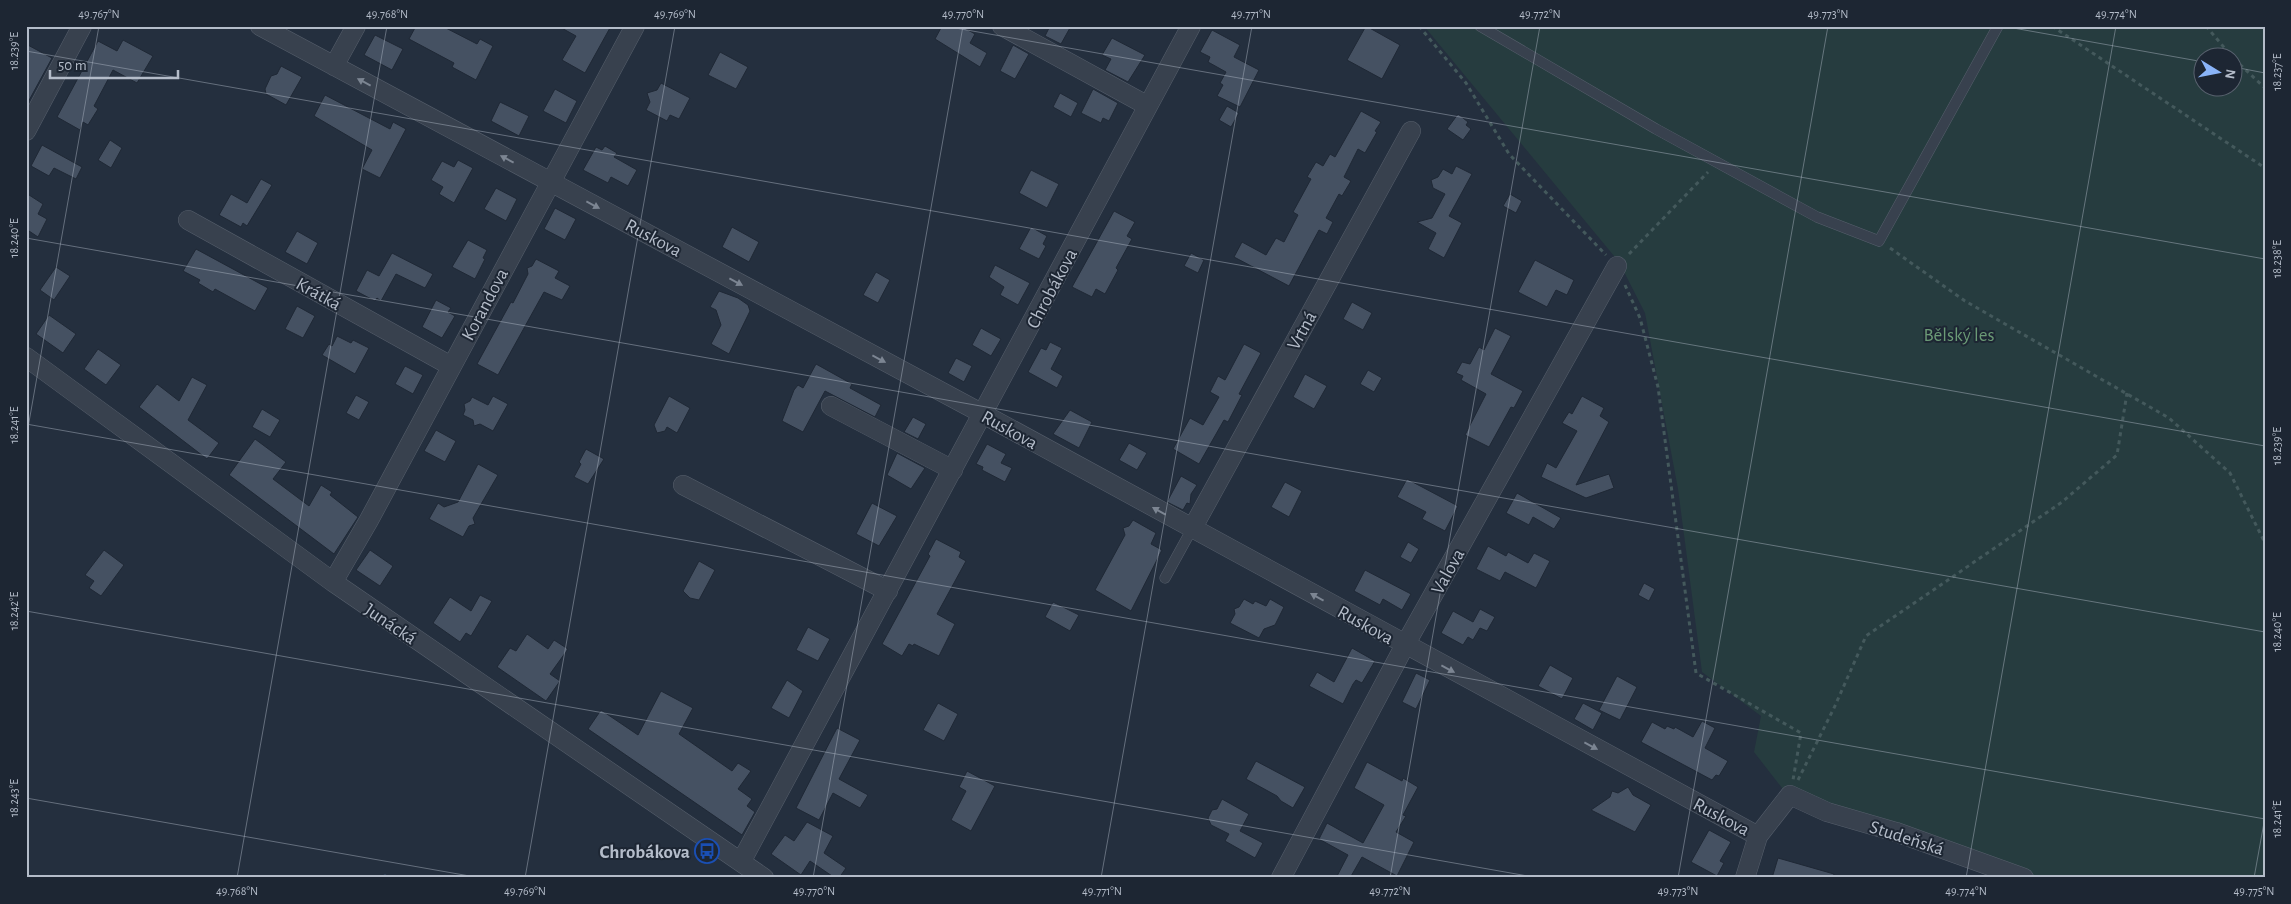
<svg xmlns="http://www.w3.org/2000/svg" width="2291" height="904" font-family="'Alegreya Sans',sans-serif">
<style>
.green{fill:#263c3f;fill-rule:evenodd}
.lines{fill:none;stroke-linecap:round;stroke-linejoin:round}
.stream{stroke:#394c67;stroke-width:5}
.building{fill:#455162;stroke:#1f2835}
.service-casing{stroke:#565f6c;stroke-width:11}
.minor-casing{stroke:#565f6c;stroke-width:20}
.path{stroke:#44595c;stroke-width:3;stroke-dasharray:4 4;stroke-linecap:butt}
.service{stroke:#38414e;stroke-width:10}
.minor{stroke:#38414e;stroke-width:19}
.oneway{fill:#7c8592}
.ticks{fill:none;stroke:#b4bcc9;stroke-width:1;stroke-opacity:0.45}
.labels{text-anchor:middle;stroke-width:4;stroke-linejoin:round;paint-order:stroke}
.street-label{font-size:19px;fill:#b4bcc9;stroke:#1d2633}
.park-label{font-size:19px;fill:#6b9a76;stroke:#1d2633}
.poi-label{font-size:19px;font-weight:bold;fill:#b4bcc9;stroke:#1d2633;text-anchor:end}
.neatline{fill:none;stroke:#b4bcc9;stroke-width:2}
.ticks-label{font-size:12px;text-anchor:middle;fill:#b4bcc9}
</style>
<rect width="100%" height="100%" fill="#242f3e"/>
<path class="green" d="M1424 26H2265V878H1999L1796 806 1754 752 1761 716 1702 672 1678 489 1645 313 1619 262ZM2204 58H2234V88H2204Z"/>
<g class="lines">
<path class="stream" d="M384 878 385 877"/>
</g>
<path class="building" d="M416 26H442L477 44 480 39 493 46 476 80 452 67 454 63 409 39Z
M558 26H611L585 73 562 60 576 36Z
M942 26H961L975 34 970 43 987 53 980 67 935 39Z
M1050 26H1071L1061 44 1045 36Z
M1366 26 1400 45 1382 79 1347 60Z
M1212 30 1240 45 1234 57 1259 70 1240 107 1217 96 1223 85 1220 83 1226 72 1208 62 1210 57 1200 52Z
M375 35 403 49 392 70 364 55Z
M1112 38 1145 55 1128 82 1105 70 1111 59 1102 55Z
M123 40 153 56 137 83 113 70 94 106 98 109 88 125 83 122 80 130 57 117 98 41 117 51Z
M26 44 52 58 26 106Z
M1013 45 1029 54 1015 79 1000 71Z
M720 52 748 67 736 89 708 75Z
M281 66 302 77 286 105 266 94 265 89 271 76 277 74Z
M661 83 690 98 679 119 670 115 667 121 646 110 650 102 647 93 657 90Z
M555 89 577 101 566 123 543 111Z
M1093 89 1118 103 1109 121 1103 118 1101 123 1081 113Z
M1060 93 1078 103 1071 117 1053 107Z
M325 95 390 129 393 122 406 129 380 178 362 169 372 150 314 116Z
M500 102 529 116 519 136 491 121Z
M1227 106 1239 113 1231 127 1219 120Z
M1361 111 1381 122 1375 131 1377 132 1365 153 1358 149 1344 177 1351 181 1342 196 1339 194 1326 218 1333 222 1327 234 1319 230 1289 286 1234 257 1242 242 1266 255 1276 238 1284 242 1298 215 1293 212 1311 179 1307 177 1316 162 1323 166 1330 154 1335 157Z
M1458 114 1468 122 1466 125 1471 129 1463 140 1447 129Z
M110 140 122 148 111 168 98 160Z
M42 145 82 167 76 179 54 168 49 176 31 166Z
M605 146 617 153 614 157 637 170 628 186 611 177 608 183 583 170 596 147 602 150Z
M458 160 473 168 454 203 439 194 443 187 431 180 442 161 454 167Z
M1456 166 1472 174 1449 216 1462 223 1444 258 1428 249 1436 233 1417 222 1432 218 1445 194 1433 188 1431 180 1438 177 1443 169 1452 174Z
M1031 170 1059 184 1047 208 1019 193Z
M261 179 272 185 247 226 243 223 241 227 219 215 231 194 247 203Z
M496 188 517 199 506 221 484 209Z
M26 193 43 204 38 214 47 219 38 237 29 231 26 236Z
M1510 194 1522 201 1516 213 1503 206Z
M555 208 576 219 565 240 544 229Z
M1114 211 1135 222 1127 236 1132 239 1116 268 1118 270 1105 294 1096 289 1092 297 1072 287Z
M732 227 759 242 749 262 722 247Z
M1031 227 1047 236 1043 244 1046 246 1039 259 1019 249Z
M297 231 318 243 307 264 285 252Z
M468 240 487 250 483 258 485 259 475 279 452 267Z
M196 249 268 288 255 311 215 289 213 292 198 283 200 280 183 271Z
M392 253 433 274 425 288 396 274 381 301 377 298 375 301 356 291 367 270 379 276Z
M1191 253 1204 260 1198 273 1184 266Z
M536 259 559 271 555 278 570 286 562 300 544 292 498 375 477 364 511 302 513 303 528 274 527 268 532 266Z
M1535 260 1574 280 1567 295 1556 290 1547 307 1518 292Z
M995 265 1030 283 1018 305 1000 295 1004 287 989 277Z
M56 267 70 276 54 300 40 290Z
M876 272 890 280 878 303 863 295Z
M719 291 738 298 748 305 750 311 729 354 711 344 721 325 716 310 710 307Z
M436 300 451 308 448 312 455 316 442 338 422 327Z
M1352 302 1372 313 1363 330 1343 319Z
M297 306 315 316 303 338 285 329Z
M49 315 76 334 63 353 36 334Z
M981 328 1001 339 991 356 972 345Z
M1495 328 1511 336 1491 374 1523 391 1514 408 1511 407 1489 447 1465 435 1486 394 1461 380 1463 376 1456 373 1462 362 1470 364 1479 347 1484 350Z
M337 336 351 343 353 340 369 348 355 374 322 355 329 344 332 346Z
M1050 342 1062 348 1051 369 1063 376 1057 388 1028 372 1041 348 1046 350Z
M1244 344 1261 353 1239 394 1242 395 1228 422 1224 420 1199 464 1173 449 1190 418 1203 425 1219 397 1210 392 1218 376 1225 380Z
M98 349 121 365 106 385 84 369Z
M956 358 972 366 964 382 948 373Z
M816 364 852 384 850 388 881 405 875 417 825 391 803 432 782 421 794 390 798 385 803 388Z
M405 366 423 375 413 394 395 384Z
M1368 370 1382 378 1374 392 1360 384Z
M1305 374 1327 386 1314 409 1293 397Z
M192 377 207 385 188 420 219 443 207 459 139 407 157 384 179 401Z
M356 395 369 402 359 420 346 413Z
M493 396 508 404 493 431 480 424 474 426 473 420 463 415 465 410 464 404 470 401 472 397 488 405Z
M669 396 690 408 677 433 667 427 665 431 657 433 654 425Z
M1582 396 1604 408 1600 416 1609 422 1576 485 1609 474 1614 488 1586 498 1541 477 1547 463 1556 468 1577 431 1562 423 1569 412 1572 414Z
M262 409 280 420 270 437 252 427Z
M1070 410 1092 422 1079 448 1053 434Z
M913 417 926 424 918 439 904 432Z
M436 430 456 441 445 462 424 451Z
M255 439 286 462 273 479 309 506 321 485 332 492 330 495 358 517 334 554 229 475Z
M1129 443 1147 453 1137 470 1119 460Z
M987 444 1006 454 1001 463 1012 468 1005 482 982 470 983 467 976 464Z
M586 449 604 459 588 484 574 477 581 464 579 462Z
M897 453 925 468 911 489 887 475Z
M478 464 498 475 473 518 475 524 469 526 463 537 429 519 438 503 444 507 458 502Z
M1181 476 1197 485 1191 494 1190 504 1187 503 1183 510 1167 502Z
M1407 479 1458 506 1445 531 1422 519 1426 512 1397 497Z
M1285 482 1302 491 1289 517 1271 507Z
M1517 493 1561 518 1554 529 1533 517 1529 525 1506 513Z
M872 503 897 516 879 546 856 534Z
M1133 520 1156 533 1151 544 1162 550 1131 611 1095 590 1125 535 1123 528 1129 526Z
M936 539 961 552 959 557 966 561 937 614 955 624 939 656 914 644 913 646 909 644 902 656 882 644 930 556 928 554Z
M1408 542 1419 549 1411 563 1400 557Z
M1488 546 1506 556 1508 552 1528 563 1534 553 1550 561 1536 588 1505 572 1500 581 1476 569Z
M104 550 124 565 101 596 89 588 94 581 85 575Z
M370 550 393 566 380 586 356 570Z
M699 561 715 570 699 600 690 598 683 591Z
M1365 570 1411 594 1402 610 1383 599 1380 605 1354 591Z
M1644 583 1655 589 1649 601 1638 595Z
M480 595 492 601 471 636 466 633 460 642 433 623 450 597 471 611Z
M1244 599 1253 604 1255 601 1266 606 1270 599 1284 607 1275 625 1264 629 1259 638 1230 623 1235 614 1234 609 1239 607Z
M1053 602 1079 615 1070 631 1045 617Z
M1480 609 1495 617 1487 631 1480 628 1473 640 1468 637 1463 645 1441 633 1453 611 1473 622Z
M808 627 830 639 818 661 796 650Z
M527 634 548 649 554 640 568 649 550 674 560 681 546 701 497 667 510 648 516 651Z
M1352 648 1375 661 1362 683 1356 680 1353 684 1343 704 1309 686 1317 672 1334 682Z
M1550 665 1573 678 1562 699 1538 686Z
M1416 673 1430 680 1416 709 1402 702Z
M1617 676 1637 687 1620 720 1599 710Z
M787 680 803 691 789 718 771 708Z
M661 691 693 708 679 734 732 771 738 763 751 771 738 789 752 799 747 806 755 812 742 835 588 729 601 710 638 735Z
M938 703 958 714 944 741 923 730Z
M1583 703 1602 713 1593 730 1574 719Z
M1702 721 1715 728 1705 748 1728 761 1719 776 1716 775 1712 780 1641 742 1652 722 1665 729 1667 726 1674 729 1675 727 1693 737Z
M837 728 860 740 839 779 868 795 860 808 833 793 819 820 796 808Z
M1256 761 1305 787 1293 808 1281 801 1277 796 1246 779Z
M1367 762 1402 781 1403 778 1418 787 1403 815 1406 816 1396 832 1414 842 1397 876 1362 857 1350 878H1336L1348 855 1319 839 1327 823 1363 843 1384 805 1354 788Z
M967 771 995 786 971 831 951 820 966 791 959 787Z
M1628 787 1633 795 1651 805 1635 832 1591 810 1610 797 1612 791 1618 793Z
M1222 799 1249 814 1240 831 1263 843 1255 858 1225 841 1229 834 1211 825 1208 818 1212 810 1217 809Z
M807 822 833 836 824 853 846 868 839 878H835L810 861 801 875 771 854 785 835 794 841Z
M1709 830 1731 842 1720 861 1724 863 1717 876 1691 862Z
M1778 858 1834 874 1833 878H1772Z"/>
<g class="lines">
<defs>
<path id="service" d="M1480 26 1656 129 1817 217 1879 241 1998 26
M1165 578 1192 529"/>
<path id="minor" d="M260 26 983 414 1758 836
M1002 26 1148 106
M334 66 356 26
M26 131 82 26
M188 220 451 366
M26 357 333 582 764 878
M831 406 953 470
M683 485 888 591
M1192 529 1411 131
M333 582 369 520 635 26
M741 862 1191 26
M1281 878 1405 645 1617 266
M1745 878 1758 836 1790 795 1827 812 1896 832 2024 878"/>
</defs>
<use href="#service" class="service-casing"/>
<use href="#minor" class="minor-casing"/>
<path class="path" d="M1419 26 1466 83 1509 154 1606 255
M2052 26 2265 168
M2206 26 2233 58
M2234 59 2265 88
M1890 248 1965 301 2169 418 2230 473 2265 543
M1629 254 1708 172
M1625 285 1640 318 1658 387 1696 673 1801 733 1793 780
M1798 780 1834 708 1866 636 2062 502 2117 455 2127 393"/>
<use href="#service" class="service"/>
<use href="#minor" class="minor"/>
</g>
<defs><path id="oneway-solid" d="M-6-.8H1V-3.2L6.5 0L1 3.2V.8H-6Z" transform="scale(1.25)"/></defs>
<g class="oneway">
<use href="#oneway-solid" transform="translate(364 82) rotate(-152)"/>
<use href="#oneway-solid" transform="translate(507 159) rotate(-152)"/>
<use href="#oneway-solid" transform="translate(593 205) rotate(28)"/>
<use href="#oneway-solid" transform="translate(736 282) rotate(28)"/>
<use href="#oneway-solid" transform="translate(879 359) rotate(28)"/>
<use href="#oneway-solid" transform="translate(1159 511) rotate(-151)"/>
<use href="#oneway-solid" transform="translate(1317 597) rotate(-151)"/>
<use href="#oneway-solid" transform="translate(1448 669) rotate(28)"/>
<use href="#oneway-solid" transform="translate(1591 746) rotate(28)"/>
</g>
<path class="ticks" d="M944 26 2265 259M2002 26 2204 62M26 51 2265 446M2234 67 2265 73M26 238 2265 632M26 424 2265 819M26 439 99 26M26 611 1539 878M26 798 481 878M237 878 387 26M525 878 675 26M813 878 963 26M1101 878 1252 26M1390 878 1540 26M1678 878 1828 26M1966 878 2116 26M2254 878 2265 817"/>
<defs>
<symbol id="bus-ring" viewBox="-11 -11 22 22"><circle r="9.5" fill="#1d2633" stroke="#1a4fb4" stroke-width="1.5"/><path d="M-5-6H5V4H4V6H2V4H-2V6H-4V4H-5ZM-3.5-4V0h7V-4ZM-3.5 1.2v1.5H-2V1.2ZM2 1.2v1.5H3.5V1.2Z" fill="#1a4fb4"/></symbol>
</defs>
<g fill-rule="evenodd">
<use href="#bus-ring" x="693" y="837" width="28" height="28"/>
</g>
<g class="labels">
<g class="street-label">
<text transform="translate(654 237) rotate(28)" y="7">Ruskova</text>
<text transform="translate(1051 288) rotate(-62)" y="7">Chrobákova</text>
<text transform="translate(319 293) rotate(29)" y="7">Krátká</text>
<text transform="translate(484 304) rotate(-62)" y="7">Korandova</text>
<text transform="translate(1301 330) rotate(-61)" y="7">Vrtná</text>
<text transform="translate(1010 429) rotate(29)" y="7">Ruskova</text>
<text transform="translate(1447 571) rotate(-61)" y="7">Valova</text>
<text transform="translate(391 623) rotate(34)" y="7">Junácká</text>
<text transform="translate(1366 624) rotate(29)" y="7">Ruskova</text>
<text transform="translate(1722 816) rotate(28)" y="7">Ruskova</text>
<text transform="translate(1907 837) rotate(18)" y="7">Studeňská</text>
</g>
<g class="park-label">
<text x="1959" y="341">Bělský les</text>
</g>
<g class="poi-label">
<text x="690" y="858">Chrobákova</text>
</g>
</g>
<rect width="2291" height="904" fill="none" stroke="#1d2633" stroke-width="55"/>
<g transform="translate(2218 72) rotate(100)"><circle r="24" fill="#1d2633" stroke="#59626f"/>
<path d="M0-4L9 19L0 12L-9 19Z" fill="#8ab4f8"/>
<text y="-8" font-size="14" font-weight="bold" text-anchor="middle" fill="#b4bcc9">N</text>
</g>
<path d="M50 70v8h128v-8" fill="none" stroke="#b4bcc9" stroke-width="2.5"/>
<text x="58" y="70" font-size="15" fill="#b4bcc9" stroke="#1d2633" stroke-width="4" paint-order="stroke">50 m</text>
<rect x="28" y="28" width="2236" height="848" class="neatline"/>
<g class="ticks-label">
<text x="99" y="18">49.767°N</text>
<text x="387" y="18">49.768°N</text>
<text x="675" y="18">49.769°N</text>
<text x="963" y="18">49.770°N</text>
<text x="1251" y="18">49.771°N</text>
<text x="1540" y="18">49.772°N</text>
<text x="1828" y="18">49.773°N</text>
<text x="2116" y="18">49.774°N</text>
<text transform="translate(14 51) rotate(-90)" y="4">18.239°E</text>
<text transform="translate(2277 72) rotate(-90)" y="4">18.237°E</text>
<text transform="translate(14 238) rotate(-90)" y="4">18.240°E</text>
<text transform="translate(2277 259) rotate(-90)" y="4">18.238°E</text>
<text transform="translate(14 425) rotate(-90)" y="4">18.241°E</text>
<text transform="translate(2277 446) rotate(-90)" y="4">18.239°E</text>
<text transform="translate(14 611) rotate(-90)" y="4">18.242°E</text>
<text transform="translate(2277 632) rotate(-90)" y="4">18.240°E</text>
<text transform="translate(14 798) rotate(-90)" y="4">18.243°E</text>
<text transform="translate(2277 819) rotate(-90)" y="4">18.241°E</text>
<text x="237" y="895">49.768°N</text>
<text x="525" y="895">49.769°N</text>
<text x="814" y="895">49.770°N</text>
<text x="1102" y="895">49.771°N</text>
<text x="1390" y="895">49.772°N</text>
<text x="1678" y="895">49.773°N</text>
<text x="1966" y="895">49.774°N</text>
<text x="2254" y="895">49.775°N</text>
</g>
</svg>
